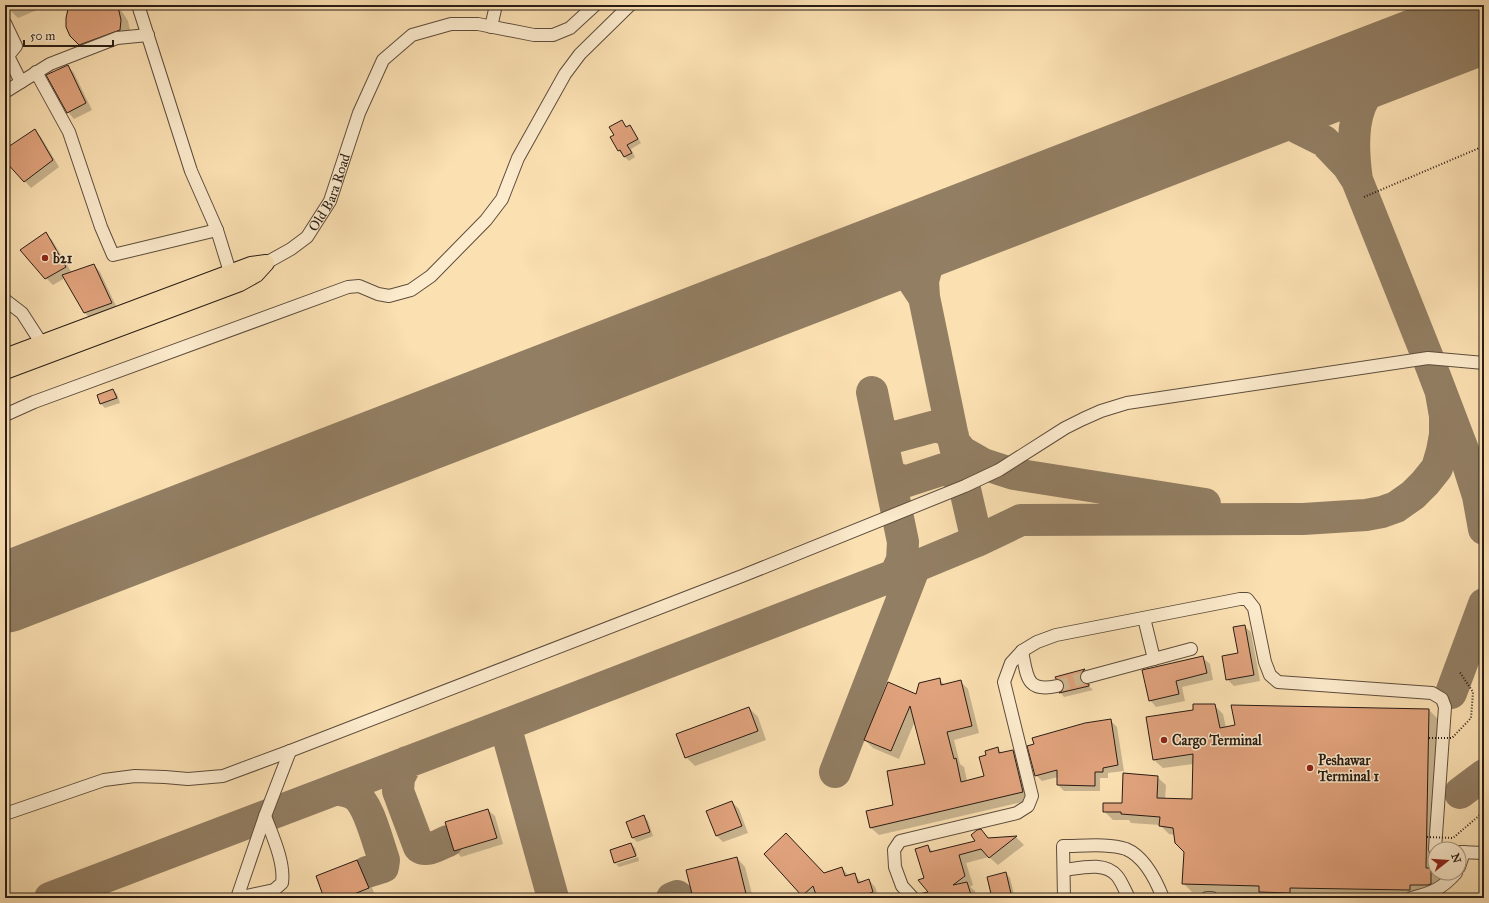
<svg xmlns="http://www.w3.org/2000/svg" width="1489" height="903" font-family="'IM FELL Great Primer',serif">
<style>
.shadow{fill:#0003}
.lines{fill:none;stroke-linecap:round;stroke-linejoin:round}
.taxiway{stroke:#927e63;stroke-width:32}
.runway{stroke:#927e63;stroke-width:80}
.building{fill:#e1a37d;stroke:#291c14}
.minor-tunnel{stroke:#d1b992;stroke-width:12;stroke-dasharray:12 6;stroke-linecap:butt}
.minor-casing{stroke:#5e4d3c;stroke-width:14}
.major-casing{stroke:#291c14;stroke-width:18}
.path{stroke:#291c14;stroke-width:2;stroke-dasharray:1 2;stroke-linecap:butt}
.minor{stroke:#fcebcd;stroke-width:12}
.major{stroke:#fbe0b2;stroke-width:16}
.path-bridge{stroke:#291c14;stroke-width:2;stroke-dasharray:1 2;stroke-linecap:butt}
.poi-dot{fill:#8f2418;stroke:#fcebcd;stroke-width:1.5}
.labels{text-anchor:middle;stroke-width:3;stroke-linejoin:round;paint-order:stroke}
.street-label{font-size:14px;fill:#291c14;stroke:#fcebcd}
.poi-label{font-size:14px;font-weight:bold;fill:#291c14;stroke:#fcebcd;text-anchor:start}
</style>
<rect width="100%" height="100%" fill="#fbe0b2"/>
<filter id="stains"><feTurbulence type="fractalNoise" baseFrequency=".005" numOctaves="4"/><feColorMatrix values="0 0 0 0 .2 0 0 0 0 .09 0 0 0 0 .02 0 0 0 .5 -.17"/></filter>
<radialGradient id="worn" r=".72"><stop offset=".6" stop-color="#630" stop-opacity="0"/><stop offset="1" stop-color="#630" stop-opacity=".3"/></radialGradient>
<path class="shadow" d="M8 5H49L18 18 11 11Z
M73 5H115L123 13 128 21 130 30 128 39 89 53 70 35Z
M68 66 74 73 92 110 74 119 68 112Z
M621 121 627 128 630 126 634 131 641 143 631 149 635 157 629 161 619 151 611 137 615 135Z
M35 130 41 137 59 167 31 188 5 159V150Z
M45 233 52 240 72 273 94 265 100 272 118 310 91 319 85 313 65 278 53 285 46 278Z
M113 390 117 394 120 403 105 408 101 404Z
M1244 626 1251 632 1260 681 1234 686 1227 679 1239 654Z
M1203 658 1210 664 1213 680 1182 687 1185 701 1156 707 1150 700Z
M1085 670 1088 674 1084 679V684L1088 685 1093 690 1064 697 1061 693 1065 690V684L1061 683 1056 678Z
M939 679 945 685 960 681 968 689 979 733 954 740 960 764 964 767 967 781 985 776 987 756 997 748 1003 754 1013 751 1021 759 1031 800 879 835 871 828 894 805 926 765 915 721 899 759 873 748 865 740 916 695Z
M1214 705 1223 714 1226 728 1429 710 1438 719 1435 873 1440 878 1439 892 1419 898 1299 896V898H1267L1263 894 1192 892 1183 883 1185 852 1175 835 1169 834 1160 825 1131 823 1129 820H1113L1104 811 1123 804 1157 777 1166 785 1165 800H1193V764L1163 768 1154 760 1194 711Z
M749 708 758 717 766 740 695 766 686 757Z
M1111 721 1117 727 1124 771 1108 773V778H1100V791H1064L1058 785V777L1042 781 1036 775Z
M732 802 739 809 748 833 723 842 716 835Z
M488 810 495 816 503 844 461 857 455 850Z
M643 816 648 821 653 836 637 842 633 838Z
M981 830 990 839 1016 837 1024 845 998 865 989 857 966 863 973 885 970 887 975 891 977 898H934L925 879 928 846 933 852 977 841Z
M631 844 635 848 637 855 616 862V864L638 857 639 861 619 867 615 863 611 850Z
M765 854 824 874 842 868 848 875 854 874 861 882 869 880 875 887 879 898H818L817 894 813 898H806Z
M737 858 745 867 753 898H694Z
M357 861 364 868 375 895 367 898H325Z
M1006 873 1010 878 1015 898H990L993 897Z
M280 896 282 898H273Z"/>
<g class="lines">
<path class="taxiway" d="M1229 123 1273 121 1294 126 1324 141 1348 166 1357 180 1428 358 1465 455 1478 496 1484 529
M1357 180C1348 118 1357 88 1410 52
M936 234 923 281 924 297 954 442 977 541
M889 253 900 261 924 297
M872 392 903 542 902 560 895 575
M880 430 890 436 895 437 936 426 945 429 953 436
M954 442 962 452 983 464 1014 474 1205 504
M889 474 904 482 944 469 956 474 963 478
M1451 693 1484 604
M505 725 553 898
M407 762 399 778 398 791 419 847C427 853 440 844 448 841
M835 772 915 566
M337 789C343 791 349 791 355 795 369 804 378 844 384 860L383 867 367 872
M1460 793 1484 775
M50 898 505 725 895 575 977 541 1021 520 1303 519 1366 515 1382 512 1396 507 1413 495 1425 483 1437 468 1442 451 1445 435V416L1441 393
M672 898 677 896"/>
<path class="runway" d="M5 593 1484 23"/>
</g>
<path class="building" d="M71 5H115L119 11 121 20 120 30 79 45 70 36 66 27V18L68 9Z
M68 65 86 103 67 113 46 75Z
M622 120 626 127 630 125 638 139 627 145 632 153 624 157 620 150 618 151 610 137 614 135 609 127Z
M35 129 53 160 24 182 5 161V149Z
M46 232 66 267 45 279 20 250Z
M94 264 112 303 84 313 62 275Z
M113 389 117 398 100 404 97 395Z
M1245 625 1254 675 1226 680 1222 656 1238 653 1233 627Z
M1203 656 1207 673 1176 681 1179 694 1149 701 1142 670Z
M1085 669 1080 675V679L1082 683 1089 684V686L1059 693 1064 689V685L1063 681 1056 679 1055 677Z
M940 678 941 685 961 680 972 726 947 732 954 759 956 758 961 782 984 776 979 757 986 755 985 751 998 747 999 753 1013 750 1023 792 870 828 866 811 893 805 887 771 925 764 910 706 891 751 864 740 888 682 916 694 919 683Z
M1193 704H1215L1220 728 1235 725 1231 705 1429 709 1426 868H1431V884L1427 885H1410V890L1290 888V893L1259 892V886L1182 884 1184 852 1175 843 1173 828 1159 826 1160 817 1121 814V812H1103V803H1122L1123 773 1158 776 1157 798 1192 799 1193 754 1153 760 1146 717 1193 710Z
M749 707 758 731 685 758 676 734Z
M1111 719 1118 765 1103 768V772H1095V786L1057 785V770L1035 776 1027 746 1034 744 1032 738 1085 723Z
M732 801 742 826 716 836 706 811Z
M488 809 497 838 454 851 445 822Z
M644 815 650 832 632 838 626 822Z
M981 829 988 838 1017 836 989 858 981 849 959 855 965 876 953 885 967 882 972 898H920L919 894 928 892 918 880 924 878 915 849 928 845 930 852 975 841 971 835 977 830Z
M786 833 824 873 842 867 845 876 855 873 858 883 869 879 873 892 862 896 863 898H817L813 886 802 896 764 854Z
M631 843 636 856 614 863 610 850Z
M737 857 747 898H693L686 870Z
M357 860 369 888 344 898H324L316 876Z
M1006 872 1012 898H992L987 877Z"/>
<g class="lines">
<path class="minor-tunnel" d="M1057 686 1087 677"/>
<defs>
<g id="minor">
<path d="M138 5 191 171 217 230 230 272"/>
<path d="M5 23 16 46 8 56 21 82"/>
<path d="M491 27 496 5"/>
<path d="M36 72 69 132 101 227 113 255 217 230"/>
<path d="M5 92 50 64 117 38 148 35"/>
<path id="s1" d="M266 263 291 249 307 237 330 201 359 113 383 60 412 35 451 24H478L534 35H553L570 28 595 5"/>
<path d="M5 300 22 313 42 344"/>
<path d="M5 415 34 402 348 287 359 286 378 294 389 296 411 290 431 276 486 220 502 199 518 158 565 74 580 54 630 5"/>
<path d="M1144 618 1154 659"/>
<path d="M1022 651C1027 676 1026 693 1057 686"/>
<path d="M1087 677 1191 649"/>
<path d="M5 814 104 780 135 776 165 777 188 779 223 776 290 751 742 576 965 486 999 470 1065 428 1083 419 1101 411 1127 403 1428 358 1484 363"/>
<path d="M1459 852 1484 853"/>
<path d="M1459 867 1464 852"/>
<path d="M1064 870C1080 868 1105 861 1117 876 1122 882 1125 891 1129 898"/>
<path d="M237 898 265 816 290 751"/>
<path d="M237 898 274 890 282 883C285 862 272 835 265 816"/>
<path d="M913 898 902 886 895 867 894 850 900 841 1017 813 1028 806 1032 796 1004 682 1011 663 1022 651 1037 642 1056 635 1240 599H1247L1254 608 1265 662 1270 675 1278 682 1432 693 1442 699 1445 707 1435 849"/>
<path d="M1064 898 1063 846C1082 846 1109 843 1126 849 1145 857 1156 880 1163 898"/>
<path d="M1207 898H1212"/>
<path d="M1411 898C1431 893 1442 889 1456 873"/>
</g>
<path id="major" d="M5 357 251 265 266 263
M5 371 240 283 256 274 266 263"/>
</defs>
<use href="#minor" class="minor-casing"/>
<use href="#major" class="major-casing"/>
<path class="path" d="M1364 197 1484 146"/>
<use href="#minor" class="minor"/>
<use href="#major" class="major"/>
<path class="path-bridge" d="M1429 738H1452L1471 718 1473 692 1459 671
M1427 837 1453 838 1481 814 1484 800"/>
</g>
<g class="poi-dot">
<circle cx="45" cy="258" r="4"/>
<circle cx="1164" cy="740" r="4"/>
<circle cx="1310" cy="768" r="4"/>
</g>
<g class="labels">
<g class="street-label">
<text dy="5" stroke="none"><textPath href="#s1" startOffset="99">Old Bara Road</textPath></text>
</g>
<g class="poi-label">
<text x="53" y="263">b21</text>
<text x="1172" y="745">Cargo Terminal</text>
<text x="1318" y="765">Peshawar<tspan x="1318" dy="16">Terminal 1</tspan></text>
</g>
</g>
<rect width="1489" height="903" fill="none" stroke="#fbe0b2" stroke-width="20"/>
<rect x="6" y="6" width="1477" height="891" fill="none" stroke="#291c14" stroke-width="2"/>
<rect x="10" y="10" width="1469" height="883" fill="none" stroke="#291c14"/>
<g transform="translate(1447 861) rotate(73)"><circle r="19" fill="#fcebcd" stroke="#a89883"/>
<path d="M0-3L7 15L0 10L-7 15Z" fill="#8f2418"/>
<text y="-6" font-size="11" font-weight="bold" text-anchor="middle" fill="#291c14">N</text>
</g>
<path d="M24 40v6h89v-6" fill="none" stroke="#291c14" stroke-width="2"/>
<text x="30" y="40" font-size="12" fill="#291c14" stroke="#fcebcd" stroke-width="3" paint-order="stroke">50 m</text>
<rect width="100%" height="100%" filter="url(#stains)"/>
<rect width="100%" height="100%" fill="url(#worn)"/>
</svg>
